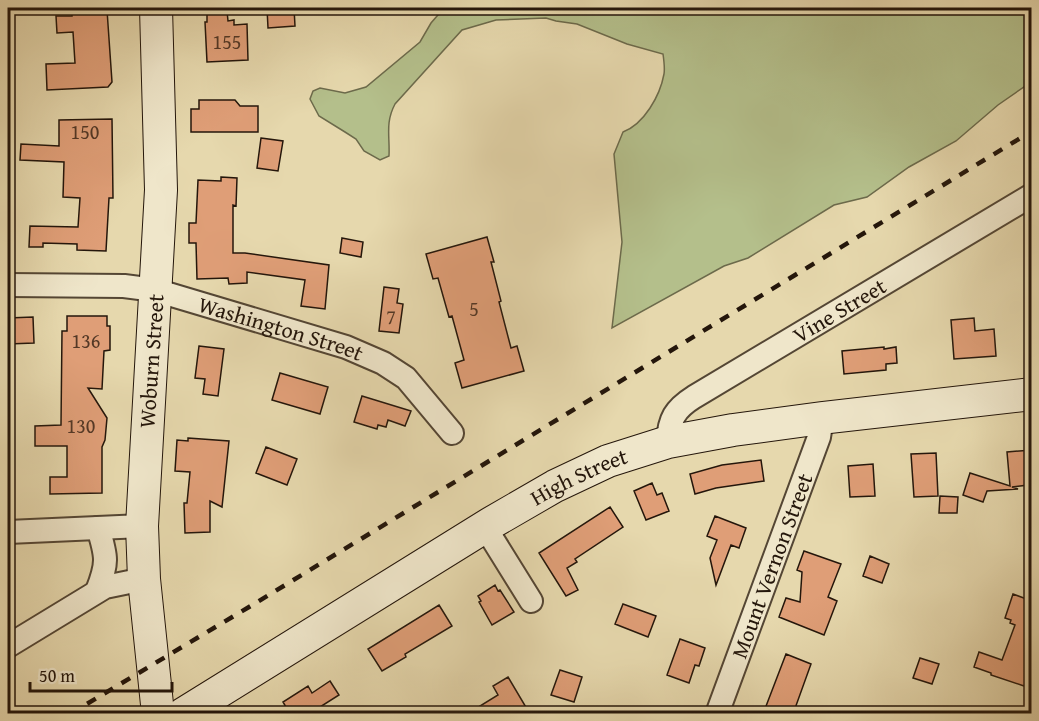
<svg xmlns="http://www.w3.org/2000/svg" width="1039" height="721" font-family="'Gentium Book Plus',serif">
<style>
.green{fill:#b4bf8b;stroke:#6c6a4b;stroke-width:1.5}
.building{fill:#df9e77;stroke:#24160b;stroke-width:1.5}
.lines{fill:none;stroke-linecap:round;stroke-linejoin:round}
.street-casing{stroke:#544634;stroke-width:26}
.secondary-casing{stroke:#24160b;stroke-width:34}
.street{stroke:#efe6ca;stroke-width:22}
.secondary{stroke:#efe6ca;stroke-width:32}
.rail{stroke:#24160b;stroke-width:4.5;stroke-dasharray:10 10;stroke-linecap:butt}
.labels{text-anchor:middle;stroke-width:5;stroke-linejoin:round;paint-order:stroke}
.number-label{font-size:20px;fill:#533826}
.street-label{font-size:22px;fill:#24160b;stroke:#efe6ca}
</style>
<rect width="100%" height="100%" fill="#e6d8ad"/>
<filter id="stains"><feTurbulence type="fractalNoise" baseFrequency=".00333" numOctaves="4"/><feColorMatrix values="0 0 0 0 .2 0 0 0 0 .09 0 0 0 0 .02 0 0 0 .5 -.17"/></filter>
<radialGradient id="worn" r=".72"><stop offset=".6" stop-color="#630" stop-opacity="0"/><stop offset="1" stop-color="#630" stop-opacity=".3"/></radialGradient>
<path class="green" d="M444 8H1031V82L998 105 956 141 909 167 867 197 834 205 748 258 724 266 612 328 622 242 614 154 623 132C644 124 660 96 664 74 665 68 664 61 663 54L627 44 577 24 556 21 546 18 496 20 462 30 395 104C385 123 390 136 389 156L380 160 364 151 356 139 345 132 319 116 310 99 313 91 320 88 345 93 366 87 420 42 431 23Z"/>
<path class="building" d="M267 8H294L295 26 268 28Z
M107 10 112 82 108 87 47 90 46 64 75 63 73 32 57 33 56 16H72V11Z
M227 11 228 21 234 20V25L247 24 248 60 207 62 205 22H207V12Z
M199 100H235L240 106H258V132H191V109H199Z
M112 119 113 198H109L106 251 77 250V244L43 243V247H29L30 226 78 227 80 198 63 197 64 162 20 160 21 144 59 146V120Z
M261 138 283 141 278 171 257 168Z
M221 177 237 178 236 206 233 205V253H245L329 265 325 309 301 306 305 280 247 272V283L229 284 228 278 197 279 196 243H189V223H196L198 180 221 181Z
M487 237 494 262H491L501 301 499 302 511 348 517 346 524 371 462 388 455 363 464 360 452 316 449 317 438 278 433 279 426 254Z
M342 238 363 242 361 257 340 253Z
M384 287 399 289 397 303 403 304 399 333 379 331Z
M67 316H107V326H110V350L104 351 102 389 88 388 107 418 105 440 102 447V493L50 494V477H67V446H35V426L61 425 62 331H67Z
M33 317 34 343 8 344V318Z
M974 318 975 331 994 329 996 356 954 359 951 320Z
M199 346 224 349 218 396 203 394 205 379 195 378Z
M884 347V349L896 347 897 363 886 364V370L844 374 842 351Z
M280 373 328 387 320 414 272 400Z
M362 396 411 411 405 426 388 420 386 427 378 425 377 429 354 422Z
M188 438 229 441 222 507 210 501V532L185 533 184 503H187L190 472 175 471 177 440 188 441Z
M266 447 297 459 287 485 256 473Z
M1032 450V480L1027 481 1028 485 1012 487 1018 489 987 491 983 502 963 495 970 473 1010 486 1007 452Z
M936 453 938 496 914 497 911 454Z
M761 460 764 481 716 488 695 494 690 474 722 465Z
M873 464 875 496 850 497 848 466Z
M652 483 657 495 662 493 669 511 646 520 634 491Z
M940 496 958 497 957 513H939Z
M610 507 623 527 575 559 577 562 567 568 578 590 566 596 539 553Z
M715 516 746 528 739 548 731 545 716 585 710 558 717 540 707 536Z
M804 551 841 564 828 597 837 601 824 635 779 617 786 598 800 602 802 572 797 570Z
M870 556 889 564 882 583 863 576Z
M495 585 498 591 500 590 514 612 492 625 479 602 481 601 478 596Z
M1013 594 1032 601V666L1024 686 991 675V673L974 667 979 652 1002 660 1015 625 1010 623 1011 620 1005 618Z
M623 604 656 616 648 637 615 624Z
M439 605 452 626 405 654 406 657 382 671 368 649Z
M680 639 705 648 699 666 695 665 689 683 667 675Z
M786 654 811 664 793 714H763Z
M920 658 939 664 932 684 913 678Z
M560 670 582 677 574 702 551 695Z
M508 677 530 714H467L498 695 493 686Z
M330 681 339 695 309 714H290L283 702 308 686 312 693Z"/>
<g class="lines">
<defs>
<g id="street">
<path id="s1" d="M8 285 124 286 155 290 346 347 383 363 406 378 452 433"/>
<path id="s2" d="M668 442C669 419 675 409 694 397L1032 195"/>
<path d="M485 527 531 601"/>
<path d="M8 532 142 526"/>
<path d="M97 591C108 563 107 557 98 528"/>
<path d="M8 646 105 587 144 579"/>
<path id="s3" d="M717 714 819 437 822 418"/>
</g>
<g id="secondary">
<path d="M156 8 161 190 142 526 144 579 158 714"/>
<path id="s4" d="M183 714 491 523 555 486 608 461 668 442 733 430 822 418 1032 394"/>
</g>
</defs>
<use href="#street" class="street-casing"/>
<use href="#secondary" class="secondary-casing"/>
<use href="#street" class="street"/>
<use href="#secondary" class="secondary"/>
<path class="rail" d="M70 714 249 607 1032 131"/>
</g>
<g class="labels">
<g class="number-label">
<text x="227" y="49">155</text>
<text x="85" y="139">150</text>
<text x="474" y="316">5</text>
<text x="391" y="324">7</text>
<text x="86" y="348">136</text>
<text x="81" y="433">130</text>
</g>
<g class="street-label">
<text dy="8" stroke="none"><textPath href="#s2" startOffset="224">Vine Street</textPath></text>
<text dy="8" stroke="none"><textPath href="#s1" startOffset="279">Washington Street</textPath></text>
<text transform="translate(151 361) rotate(-86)" y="8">Woburn Street</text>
<text dy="8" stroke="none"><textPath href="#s4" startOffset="462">High Street</textPath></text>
<text dy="8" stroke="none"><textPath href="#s3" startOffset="158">Mount Vernon Street</textPath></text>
</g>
</g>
<rect width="1039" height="721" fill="none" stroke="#e6d8ad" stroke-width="30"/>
<rect x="9" y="9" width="1021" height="703" fill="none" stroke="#24160b" stroke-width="3"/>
<rect x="15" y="15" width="1009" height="691" fill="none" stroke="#24160b" stroke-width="1.5"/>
<path d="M30 682v9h142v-9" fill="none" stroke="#24160b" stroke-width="3"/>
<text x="39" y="682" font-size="18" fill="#24160b" stroke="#efe6ca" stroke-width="4.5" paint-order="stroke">50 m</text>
<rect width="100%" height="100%" filter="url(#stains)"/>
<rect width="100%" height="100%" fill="url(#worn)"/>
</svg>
